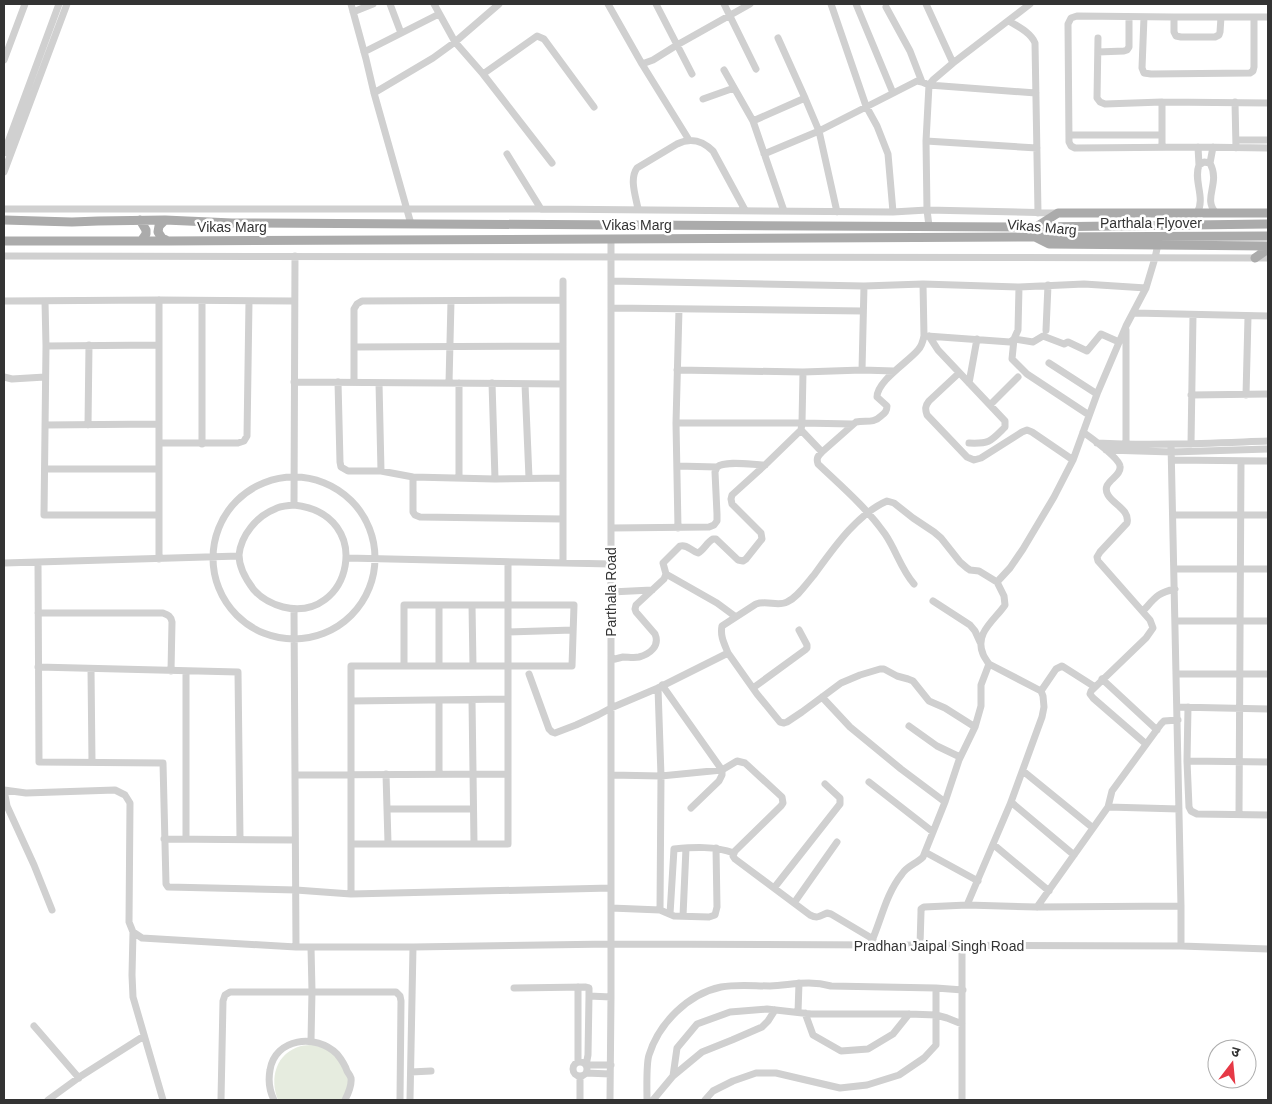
<svg xmlns="http://www.w3.org/2000/svg" width="1272" height="1104" font-family="Helvetica,'Noto Sans Devanagari',sans-serif">
<style>
.green{fill:#e6ecdf}
.lines{fill:none;stroke-linecap:round;stroke-linejoin:round}
.minor{stroke:#d0d0d0;stroke-width:7}
.major{stroke:#ababab;stroke-width:9}
.labels{text-anchor:middle;stroke-width:5;stroke-linejoin:round;paint-order:stroke}
.street-label{font-size:14px;fill:#333;stroke:#fff}
</style>
<rect width="100%" height="100%" fill="#fff"/>
<path class="green" d="M313 1045C330 1049 333 1050 342 1065 351 1080 350 1085 345 1100H278C269 1078 276 1053 301 1046 305 1045 309 1045 313 1045Z"/>
<g class="lines">
<path class="minor" d="M351 4 366 59 374 93 411 224
M390 4 401 33
M434 4 455 42 483 74 552 163
M608 4 642 64 689 140
M656 4 692 74
M724 4 756 69
M831 4 866 106 877 126 888 154 893 212
M856 4 893 93
M926 4 953 63
M886 7 910 51 922 82
M353 12 373 4
M1144 17 1142 68 1144 73 1151 74 1250 73 1253 71 1254 67V17
M1174 17V32L1176 36 1181 37H1215L1219 35 1220 32 1221 17
M1268 17H1174L1077 16 1071 18 1068 24 1069 142 1071 146 1075 148 1198 147 1268 148
M1009 21C1019 27 1031 33 1035 43L1038 213
M778 38 805 98
M1098 38 1097 98 1100 102 1105 104 1162 102V147
M364 52 439 14
M1098 52 1124 51 1127 50 1129 47V17
M4 60 25 4
M642 64 653 60 677 45 750 4
M724 70 753 121 784 211
M483 74 537 36 544 39 594 107
M374 93 433 58 455 42 499 4
M703 99 734 88
M1162 102 1268 103
M1235 102 1236 148
M753 121 805 98 819 131 837 212
M1069 135H1162
M1236 140H1268
M926 141 1037 148
M1198 147 1199 165
M4 153 59 4
M507 154 541 209
M764 154 819 131 917 81 922 82 929 85 1036 93
M1210 163 1213 147
M4 172 67 4
M4 209H541L893 212 927 210 1058 213
M638 209C636 197 629 179 637 168L677 144C691 137 703 141 713 151L745 210
M1197 213C1206 198 1193 181 1199 165L1204 162 1210 163C1221 184 1202 198 1216 213
M929 226 927 210 926 141 929 85 933 80 953 63 1030 4
M4 256 1268 258
M563 281V563
M611 281 864 286 923 284 1019 287 1084 284 1146 288
M159 300V559
M4 301 159 300 294 301
M45 301 46 346 44 515H159
M202 301V444
M611 308 863 311
M1134 313 1268 316
M1046 330 1048 285
M927 336 1010 342 1014 339 1018 330 1019 287
M929 336 938 350 1005 421V427C991 441 990 444 969 443
M46 346 159 345
M355 347 563 346
M1049 363 1097 394
M677 370 803 372 862 370 894 371
M862 370 864 286
M959 373 929 401C925 406 925 409 927 415L967 457 974 460 981 458 1022 432 1027 430 1032 432 1073 460
M4 377 12 379 45 377
M294 382 563 384
M338 382 340 462 341 467 348 471H381L413 477 495 479 563 478
M354 382V309L357 304 362 301 563 300
M379 383 381 471
M449 383 451 301
M459 383V478
M492 383 495 479
M969 383 977 339
M525 384 529 478
M1191 395 1268 394
M1246 395 1248 317
M990 405 1018 377
M1089 415 1027 374 1012 359 1014 339 1033 342 1043 336 1064 344 1068 342 1087 351 1101 334 1119 342
M676 423H802L852 424
M45 425 159 424
M88 425 89 345
M801 430 822 452
M1083 432C1090 437 1119 458 1120 466 1122 478 1100 481 1108 495 1114 505 1130 510 1127 523L1100 552 1097 557 1098 561 1150 620 1153 628 1146 638 1091 691 1090 694 1093 698 1146 744
M159 443H238L244 441 247 436 249 301
M1097 443C1154 446 1211 443 1268 441
M1126 444V330
M1171 444 1181 906V946
M1191 444 1193 315
M1106 450 1172 452 1268 449
M1172 460 1268 461
M677 466 717 467
M45 469H159
M213 558a81 81 0 1 1 162 0a81 81 0 1 1-162 0Z
M413 477V512L415 515 420 517 563 519
M294 505C377 514 351 624 283 607 272 604 262 599 254 590 247 581 239 567 239 555 241 535 257 516 275 509 280 506 287 506 294 505Z
M294 505 295 256
M1174 515H1268
M611 528 709 527 714 525 717 521V514L715 472 717 467C726 460 753 465 765 465
M678 528 676 423 679 309
M347 558 611 564
M38 562 39 762 163 763 166 884 168 887 296 890 351 894 611 888
M4 563 239 556
M1175 569H1268
M666 574 717 603 736 617
M914 584C901 569 896 550 885 534 866 507 841 486 818 464 816 458 818 456 822 452L856 422C866 420 873 424 881 416 885 413 887 411 887 406L877 397C877 381 908 362 918 350 922 346 923 341 924 336L923 284
M611 592 652 590
M933 601 970 625 975 631 980 642
M472 605 473 666
M294 609 296 947
M1143 611C1155 598 1157 593 1175 589
M38 613H163C168 615 171 616 172 622L171 671
M1176 621H1268
M508 632 573 630
M728 653 757 694 780 722 784 723 787 722 802 712 841 683 860 675 880 669H884L897 676 908 679 913 681 929 701 945 708 975 727
M611 660C615 659 619 658 623 657 628 657 634 658 639 657 650 654 660 646 655 634L636 612 635 609 636 605 664 579 666 574 663 563 680 546C687 544 691 551 698 553 704 550 707 542 713 539H716L738 560 743 561 746 559 762 539 761 533 732 504 731 499 732 495 765 465 801 430 802 423 803 372
M439 666V605
M38 667 238 672 240 839
M91 669 92 762
M186 671V839
M529 674 549 729 552 732 555 733 576 725 598 715 611 708 658 688 728 653C724 643 720 636 722 626L756 604C767 600 778 607 787 602 798 597 806 584 814 575 833 549 857 514 887 501L894 503 913 518 934 532 941 538 960 562 967 568 970 570 979 571 997 582
M1177 674H1268
M1102 679 1157 730
M662 685 722 770V775L719 781 691 808
M753 688 805 650 807 648V645L799 630
M1041 691 1056 669 1062 666 1095 687
M822 697 850 727 901 769 945 802
M439 700V774
M472 700 474 843
M351 701 508 699
M1177 707 1268 709
M1188 707 1187 761 1189 807 1191 811 1197 814 1268 815
M909 726 937 746 960 757
M1187 761 1268 762
M1023 771 1093 828
M386 774 388 843
M295 775 508 774
M611 775 661 776 722 770 737 761 745 763 782 797 783 803 781 806 735 851 733 856 735 859 810 915C818 919 820 916 827 913L831 914 873 939
M869 782 933 832
M4 790 26 793 115 790 125 795 130 803 129 922 133 932 142 938 296 947H413L611 944 1181 946 1268 949
M4 790 7 806 34 865 52 910
M1011 802 1074 855
M1108 807 1179 809
M387 809H473
M1239 814 1241 461
M164 839 295 840
M351 844H508V562
M994 845 1049 891
M925 852 978 881
M774 888 840 804V798L825 784
M351 894V666H572L574 605H404V666
M794 903 837 842
M967 905 1011 802 1042 717 1044 707 1043 696 1041 691 989 664
M1037 907 1108 807 1112 791 1161 724 1164 721 1178 720
M611 908 660 910 661 776 658 688
M660 910 674 916 709 917 715 915 717 907 716 848
M670 914 674 849C695 847 714 846 734 853
M683 916 686 848
M133 932 132 975 133 997 163 1100
M870 945C881 922 885 895 902 874 907 866 916 864 923 857L945 802 959 760 975 727 981 706V685L989 664C987 661 984 657 983 654 974 633 995 620 1005 605L1004 596 997 582 1010 568 1023 549 1054 497 1073 460 1097 394 1126 326 1146 288 1155 258 1158 244
M920 945 921 912V909L924 907 967 905 1037 907 1181 906
M514 988 585 987 589 988V996L588 1055 586 1065H611
M936 988 963 990
M589 996 611 997
M798 1012 799 983
M805 1013 813 1035 841 1051 868 1049 893 1034 909 1014
M34 1026 79 1078
M311 1041 312 991 311 947
M573 1069a7 7 0 1 1 14 0a7 7 0 1 1-14 0Z
M578 1062V987
M411 1072 431 1071
M586 1073 610 1074
M673 1076 702 1052 732 1040 762 1027 768 1021 775 1010
M48 1100 81 1076 144 1036
M221 1100 223 1001 225 995 230 992H396L400 996 401 1001 400 1100
M274 1100C269 1090 268 1081 270 1070 275 1038 316 1033 337 1054 341 1059 345 1065 347 1071 348 1073 350 1075 351 1078 352 1085 348 1094 345 1100
M410 1100 413 947
M580 1100V1077
M610 1100 611 997V239
M647 1100C647 1089 646 1064 649 1055 659 1023 688 994 721 987 737 984 754 986 770 986 792 985 809 980 831 986L936 988V1045L924 1058 899 1075 867 1085 840 1088 776 1073H756L733 1081 713 1091 705 1100
M653 1100 673 1076 677 1048 697 1024 730 1012 767 1009 811 1014H909L936 1015 947 1018 962 1024
M962 1100V946"/>
<path class="major" d="M4 220 72 222 98 221 165 220 232 223 1036 227 1268 224
M140 220 146 230V234L141 241
M165 220 159 226 158 232 162 238 168 241
M1036 227 1058 213H1268
M1039 237 1268 236
M4 241H168L1035 237 1049 244 1268 246
M1255 258 1268 249"/>
</g>
<g class="labels">
<g class="street-label">
<text x="1151" y="228">Parthala Flyover</text>
<text x="637" y="230">Vikas Marg</text>
<text x="232" y="232">Vikas Marg</text>
<text transform="translate(1042 227) rotate(5)" y="5">Vikas Marg</text>
<text transform="translate(611 592) rotate(-90)" y="5">Parthala Road</text>
<text x="939" y="951">Pradhan Jaipal Singh Road</text>
</g>
</g>
<rect width="1272" height="1104" fill="none" stroke="#333333" stroke-width="10"/>
<g transform="translate(1232 1064) rotate(16)"><circle r="24" fill="#ffffff" stroke="#adadad"/>
<path d="M0-4L9 19L0 12L-9 19Z" fill="#e63946"/>
<text y="-8" font-size="14" font-weight="bold" text-anchor="middle" fill="#333333">उ</text>
</g>
</svg>
